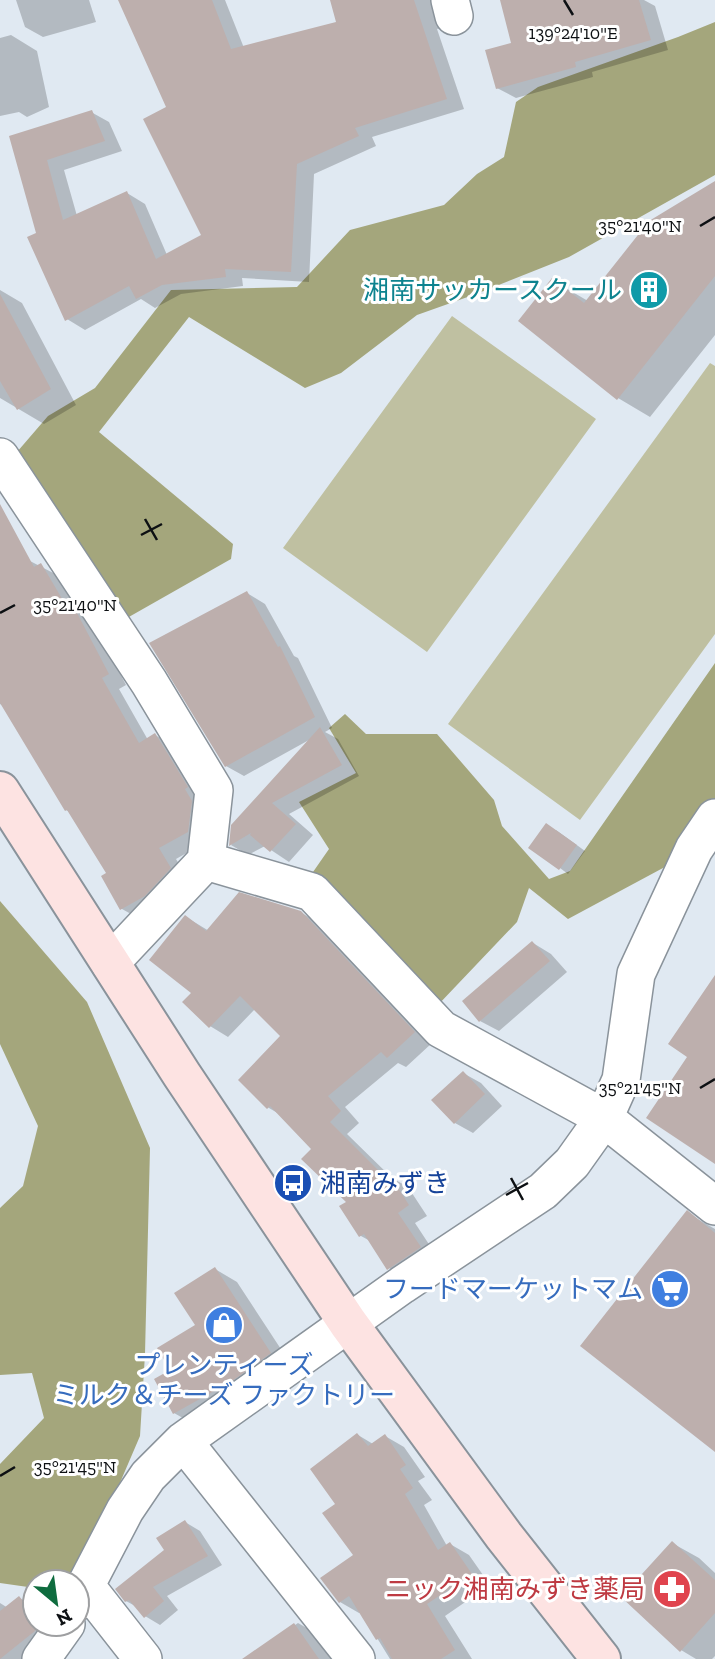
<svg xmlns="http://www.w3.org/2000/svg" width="715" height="1659" font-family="'Zilla Slab','Noto Sans JP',serif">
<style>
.green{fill:#bfc0a1}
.forest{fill:#a4a67c}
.shadow{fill:#0003}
.building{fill:#bdafad}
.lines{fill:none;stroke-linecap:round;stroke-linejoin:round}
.street-casing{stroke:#8a939b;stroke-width:40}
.secondary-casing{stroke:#8a939b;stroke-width:42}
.street{stroke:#fff;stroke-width:37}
.secondary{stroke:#fde3e2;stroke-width:38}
.ticks{fill:none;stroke:#0d1013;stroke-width:2.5}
.labels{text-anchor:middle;stroke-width:6;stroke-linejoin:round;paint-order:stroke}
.culture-label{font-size:26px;fill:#0d838f;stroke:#fff;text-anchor:end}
.transit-label{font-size:26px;fill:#164399;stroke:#fff;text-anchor:start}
.shop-label{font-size:26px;fill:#366cbe;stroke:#fff;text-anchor:end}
.health-label{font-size:26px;fill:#be3a42;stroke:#fff;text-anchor:end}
.ticks-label{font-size:18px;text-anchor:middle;fill:#0d1013;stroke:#fff;stroke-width:6;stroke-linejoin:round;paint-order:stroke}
</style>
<rect width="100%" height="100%" fill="#e0e9f2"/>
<path class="green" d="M452 316 596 419 427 652 283 548Z
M710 363 715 366V634L580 820 448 724Z"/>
<path class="forest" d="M715 22V175L569 257 476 294 417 315 341 373 305 388 189 317 99 432 233 544 231 559 120 622 17 452 48 416 95 388 171 290 297 287 350 230 444 205 477 174 504 157 516 102 538 87 678 37Z
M715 663V801L676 861 568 919 529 888 517 922 437 1006 313 872 329 849 299 802 356 773 329 728 345 714 366 734H437L494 800 502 826 549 879 570 871Z
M0 901 87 1002 150 1148 145 1354 140 1436 104 1520 71 1582H35V1588L0 1583V1464L44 1418 32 1373 0 1375V1208L23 1186 38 1126 0 1044Z"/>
<path class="shadow" d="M16 0H89L96 22 43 37 25 27Z
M120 0H225L244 48 338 23 331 0H440L448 26 437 29 464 109 372 137 376 146 314 174 309 282 242 278 243 286 181 294 155 308 141 299 85 330 67 319 38 234 11 138 91 112 109 122 122 151 64 170 77 216 127 193 145 204 167 255 203 236 168 108Z
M502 0H644L655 6 668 50 592 72 593 77 516 98 497 88 514 44Z
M11 35 37 51 49 107 27 117 19 112 0 116V38Z
M715 183V335L650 417 618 398 552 280 588 301Z
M0 290 22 303 76 405 44 424 0 398Z
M0 513 30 561 59 576 84 618 94 624 126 685 119 689 148 740 155 735 174 746 205 798 206 842 176 859 188 879 140 919 122 909 108 873 70 812 66 810 4 706 0 704Z
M247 593 265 604 294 656 298 658 332 728 325 732 338 739 359 776 289 814 313 835 289 862 265 846 248 855 231 845 309 740 244 776 226 766Z
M556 830 585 851 568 874 560 868Z
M300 912 319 923 432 1043 406 1067 398 1063 345 1107 359 1123 347 1134 392 1178 408 1187 427 1216 415 1223 438 1258 407 1279 389 1268 372 1242 361 1236 342 1207 349 1202 313 1149 281 1115 269 1108 240 1080 282 1036 255 1009 228 1037 210 1026 193 993 186 917 209 931Z
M533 943 551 954 567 972 499 1031 480 1021Z
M463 1073 481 1083 502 1106 473 1133 455 1123Z
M687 1213 715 1229V1450Z
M215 1269 237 1282 292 1366 197 1426 174 1413 172 1371 198 1326Z
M358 1435 373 1444 385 1436 404 1447 425 1477 418 1481 432 1500 424 1505 447 1546 450 1544 469 1555 490 1585 445 1616 472 1659H390L361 1612 359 1613 340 1602 355 1556 337 1505Z
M185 1522 200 1531 222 1565 167 1596 178 1610 160 1625 145 1616 137 1607 126 1601 166 1550Z
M672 1543 699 1558 715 1573V1656L712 1659H696L681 1650Z
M19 1598 35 1607V1624H50L33 1659H0V1603L8 1608Z
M298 1623 317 1634 335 1659H250L249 1656Z"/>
<path class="building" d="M118 0H212L231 49 336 22 330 0H414L447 99 355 128 359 136 297 164 291 272 225 269 226 277 162 285 136 299 129 286 65 321 27 237 36 233 9 136 92 110 105 141 47 160 63 220 127 191 156 259 201 235 143 119 166 107Z
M500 0H639L651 40 575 62 576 67 496 89 485 50 511 43Z
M715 181V276L617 400 518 321 552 278 584 303 649 221Z
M0 294 51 389 17 410 0 381Z
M0 504 34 567 41 563 71 614 76 611 109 674 102 678 139 743 155 733 188 787 185 789 192 801 188 832 159 848 171 868 145 896 120 910 101 876 106 873 67 810 65 811 0 703Z
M247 591 278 647 280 646 315 717 225 767 149 643Z
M320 727 342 765 272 803 296 824 270 852 250 835 251 833 229 846 231 825Z
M546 823 577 845 559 870 528 848Z
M239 892 301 911 415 1032 387 1058 381 1052 328 1096 341 1111 330 1122 385 1177 389 1174 409 1205 398 1213 421 1247 387 1270 364 1234 359 1237 339 1206 346 1202 301 1159 311 1149 270 1106 267 1109 238 1080 280 1036 240 996 209 1028 182 1002 191 993 149 960 185 915 206 931Z
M532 941 550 961 479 1022 462 1001Z
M715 975V1164L646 1118 687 1057 668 1044Z
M463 1071 485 1094 454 1124 431 1100Z
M687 1210 715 1233V1452L580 1346Z
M215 1267 271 1353 232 1381 173 1414 154 1379 170 1370 157 1348 195 1325 174 1293Z
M357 1433 368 1446 385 1434 406 1465 400 1469 413 1488 405 1494 438 1550 450 1542 472 1574 427 1604 455 1650 441 1659H392L380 1638 376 1640 349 1596 339 1603 320 1578 353 1555 322 1513 335 1504 310 1469Z
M185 1520 208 1556 153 1587 164 1601 144 1618 129 1600 125 1602 115 1589 164 1550 156 1538Z
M672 1541 715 1580V1613L680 1652 621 1597Z
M19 1596 35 1616V1631L0 1659V1611Z
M294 1623 319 1659H242Z"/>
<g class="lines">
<defs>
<path id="street" d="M450 0 454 16
M0 457 149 682 214 790 206 861 110 963
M206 861 312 892 441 1029 604 1118 715 1206
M183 1441 356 1659
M85 1585 143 1659
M77 1602 125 1510 148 1476 183 1441 402 1285 543 1191 572 1163 604 1118 621 1080 636 974 694 849 715 818
M41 1659 66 1624"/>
<path id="secondary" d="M0 791 182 1075 348 1323 504 1536 601 1659"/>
</defs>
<use href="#street" class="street-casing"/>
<use href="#secondary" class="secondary-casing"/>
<use href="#street" class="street"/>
<use href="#secondary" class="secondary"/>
</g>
<path class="ticks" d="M564 0 573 15M700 226 715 217M145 519 157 540M141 535 162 524M0 613 15 605M700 1088 715 1079M511 1178 523 1200M506 1195 528 1183M0 1476 15 1467"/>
<defs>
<symbol id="building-disc" viewBox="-11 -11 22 22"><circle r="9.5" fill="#0f9aa8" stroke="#fff"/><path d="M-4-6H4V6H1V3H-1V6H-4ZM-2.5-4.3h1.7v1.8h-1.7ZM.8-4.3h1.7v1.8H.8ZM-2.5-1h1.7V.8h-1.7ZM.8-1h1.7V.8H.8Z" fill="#fff"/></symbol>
<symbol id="bus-disc" viewBox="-11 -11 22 22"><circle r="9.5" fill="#1a4fb4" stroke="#fff"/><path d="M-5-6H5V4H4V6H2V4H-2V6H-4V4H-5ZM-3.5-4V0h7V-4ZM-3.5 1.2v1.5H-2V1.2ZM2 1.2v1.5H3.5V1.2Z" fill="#fff"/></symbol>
<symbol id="supermarket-disc" viewBox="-11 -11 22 22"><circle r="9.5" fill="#3f7fe0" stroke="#fff"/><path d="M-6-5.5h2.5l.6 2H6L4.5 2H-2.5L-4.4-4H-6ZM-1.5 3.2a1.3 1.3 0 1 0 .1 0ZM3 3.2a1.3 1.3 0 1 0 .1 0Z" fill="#fff"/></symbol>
<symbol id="shop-disc" viewBox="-11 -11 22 22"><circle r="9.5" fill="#3f7fe0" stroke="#fff"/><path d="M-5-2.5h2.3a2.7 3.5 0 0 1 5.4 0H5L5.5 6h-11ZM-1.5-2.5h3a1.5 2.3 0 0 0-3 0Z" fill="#fff"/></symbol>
<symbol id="pharmacy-disc" viewBox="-11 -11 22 22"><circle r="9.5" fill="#e0444e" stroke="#fff"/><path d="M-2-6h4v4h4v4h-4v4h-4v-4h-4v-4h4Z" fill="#fff"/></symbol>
</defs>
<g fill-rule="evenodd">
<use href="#building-disc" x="627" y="268" width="44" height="44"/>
<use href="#bus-disc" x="271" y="1161" width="44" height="44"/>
<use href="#supermarket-disc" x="648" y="1267" width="44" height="44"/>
<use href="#shop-disc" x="202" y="1303" width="44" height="44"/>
<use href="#pharmacy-disc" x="650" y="1567" width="44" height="44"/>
</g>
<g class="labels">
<g class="culture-label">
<text x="622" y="299">湘南サッカースクール</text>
</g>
<g class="transit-label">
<text x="320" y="1192">湘南みずき</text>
</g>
<g class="shop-label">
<text x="643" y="1298">フードマーケットマム</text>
<text x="224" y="1374" text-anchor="middle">プレンティーズ<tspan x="224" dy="30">ミルク＆チーズ ファクトリー</tspan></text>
</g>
<g class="health-label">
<text x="645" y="1598">ニック湘南みずき薬局</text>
</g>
</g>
<g class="ticks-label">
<text x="573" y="39">139°24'10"E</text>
<text x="640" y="232">35°21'40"N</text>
<text x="75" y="611">35°21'40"N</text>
<text x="640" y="1094">35°21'45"N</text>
<text x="75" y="1473">35°21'45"N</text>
</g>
<g transform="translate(56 1603) rotate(151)"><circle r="33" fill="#ffffff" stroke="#9e9fa1" stroke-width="2"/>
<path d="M0-5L12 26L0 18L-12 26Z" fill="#0f6c3f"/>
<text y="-10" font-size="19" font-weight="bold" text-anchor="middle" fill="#0d1013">N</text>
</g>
</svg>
